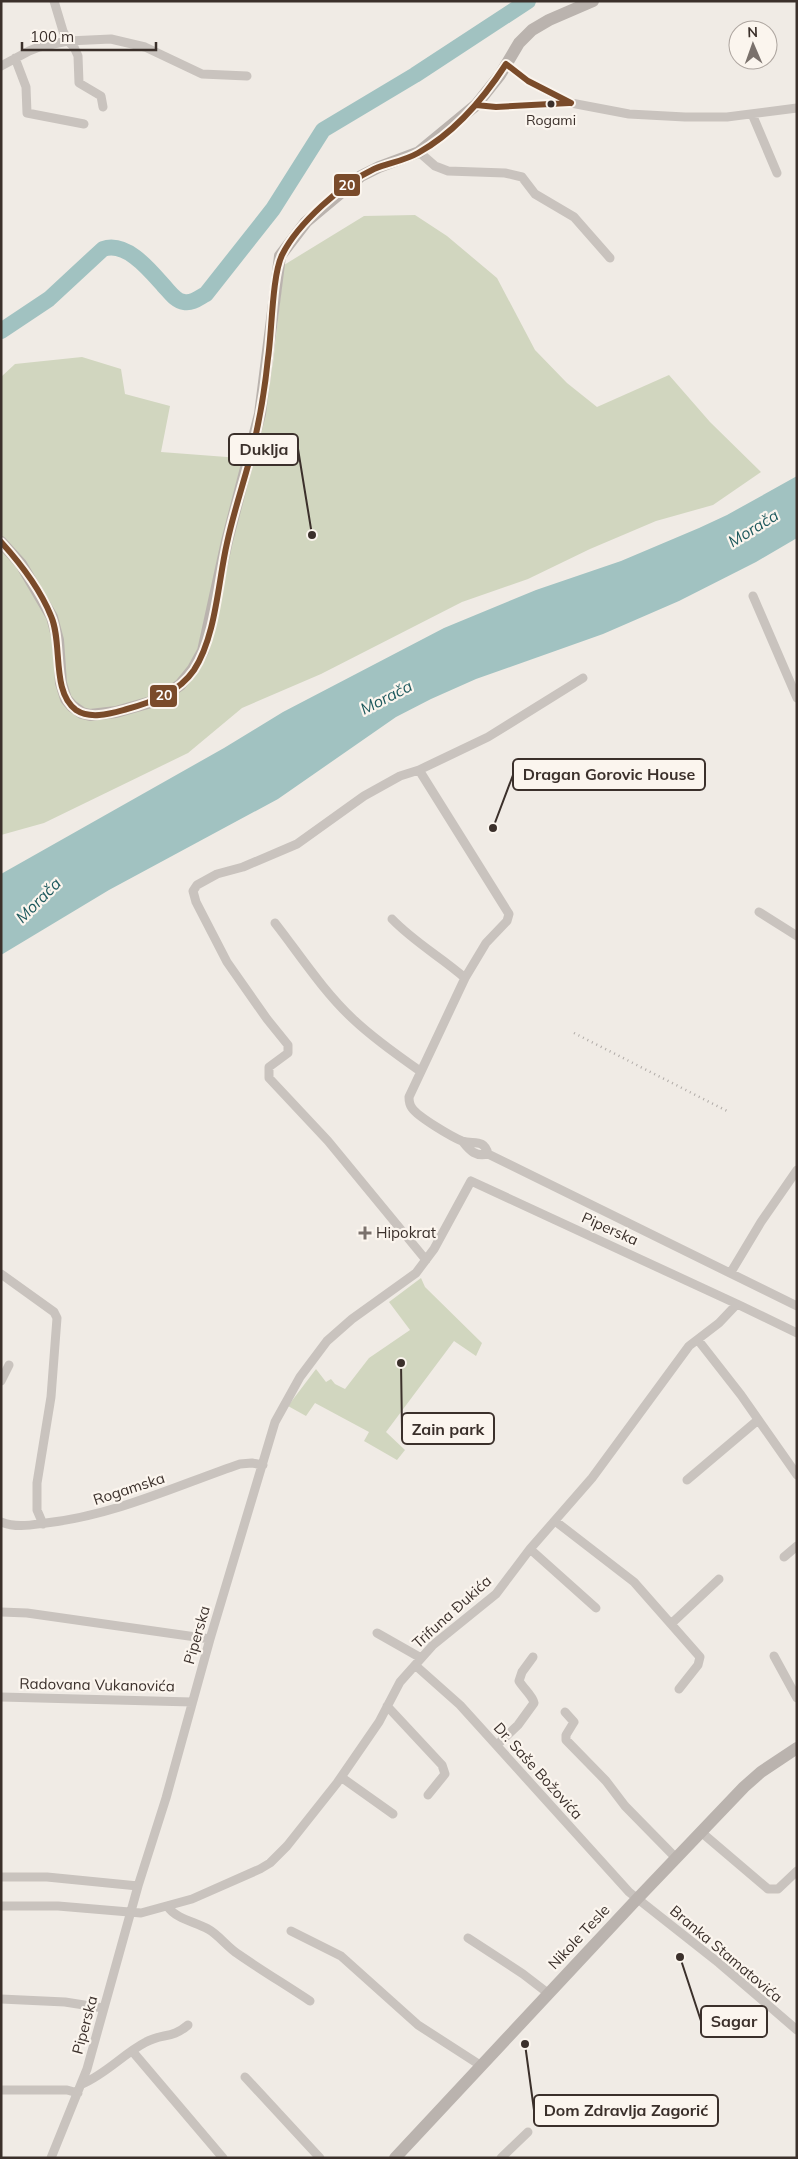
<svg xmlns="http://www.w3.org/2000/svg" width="798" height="2159" font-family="Mulish,sans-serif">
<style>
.green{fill:#d1d6bf}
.water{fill:#a1c2c1}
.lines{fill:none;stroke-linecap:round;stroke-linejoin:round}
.river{stroke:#a1c2c1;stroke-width:16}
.street{stroke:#c9c3be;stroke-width:9}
.secondary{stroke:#bab3ae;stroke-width:12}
.rail{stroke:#b1aca8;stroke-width:2.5;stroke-dasharray:1 4;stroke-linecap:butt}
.bus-1-casing{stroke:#fbf5ee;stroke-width:10}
.bus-1{stroke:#7a4b2a;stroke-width:6}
.bus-dot{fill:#3b302b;stroke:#fbf5ee;stroke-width:2}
.poi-dot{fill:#7a716c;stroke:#fbf5ee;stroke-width:2}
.labels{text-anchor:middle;stroke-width:4.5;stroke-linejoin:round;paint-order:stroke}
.bus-label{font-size:14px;fill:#3b302b;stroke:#fbf5ee}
.street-label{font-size:15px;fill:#3b302b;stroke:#fbf5ee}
.poi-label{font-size:15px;fill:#3b302b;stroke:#fbf5ee;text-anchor:start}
.water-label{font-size:16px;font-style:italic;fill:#1f5a5e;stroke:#fbf5ee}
.leader{fill:none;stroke:#3b302b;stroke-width:2}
.callout-dot{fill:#3b302b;stroke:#fbf5ee;stroke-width:2}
.callout{fill:#fbf5ee;stroke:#3b302b;stroke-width:2}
.callout-label{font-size:16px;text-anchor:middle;font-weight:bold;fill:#3b302b}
.line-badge{stroke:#fbf5ee;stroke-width:2}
.badge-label{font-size:14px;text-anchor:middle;font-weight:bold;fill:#fff}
</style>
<rect width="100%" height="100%" fill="#f0ebe5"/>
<path class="green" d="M415 215 447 236 497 278 535 350 567 383 597 407 669 375 710 422 761 472 713 505 656 521 590 549 528 579 462 602 321 674 242 708 188 753 44 823 1 835V377L15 364 82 357 121 369 125 394 170 406 161 452 253 459 273 363 284 265 364 216Z
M421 1278 425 1287 482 1343 476 1356 454 1341 386 1432 405 1450 397 1460 364 1441 369 1432 315 1403 306 1416 288 1406 316 1369 326 1382 331 1379 335 1384 345 1389 369 1358 410 1330 389 1302Z"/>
<path class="water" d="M797 476V538L756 562 679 601 603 634 476 679 431 699 396 717 278 799 109 890 1 955V874L224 748 283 712 444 628 536 590 621 561 699 528 727 515Z"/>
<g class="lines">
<path class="river" d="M1 331 49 299 103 249C126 241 149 269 163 285 169 291 175 301 184 302 192 304 200 297 206 294L273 209 323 130 415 75 528 1"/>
<path class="street" d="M54 1 63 31 68 41 74 47 78 56 79 83 101 96 103 107
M15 58 26 87 27 113 84 124
M506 64 528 81 568 102
M1 66 29 51 39 47 68 41 111 39 145 47 202 74 247 76
M476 105 496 107 571 103 629 114 685 117H727L797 108
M752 114 777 173
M419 152 435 166 448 171 505 173 522 177 535 194 574 217 610 258
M753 596 797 698
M419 770 509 914 507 921 486 943 465 978 409 1097C409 1101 409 1104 412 1108 418 1117 452 1137 462 1141 473 1145 484 1138 488 1154L797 1306
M759 912 797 936
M392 919C414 942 441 957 465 978
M275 923C300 955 323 991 353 1019 373 1038 397 1055 420 1071
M463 1142C470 1151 476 1157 488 1154
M426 1260 328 1141 269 1078V1067L288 1053V1045L267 1019 227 962 196 902 193 891 197 885 217 874 243 867 297 844 364 796 400 776 419 770 488 737 583 678
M731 1272 761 1222 797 1170
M1 1274 54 1312 57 1318 51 1397 37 1483V1510L43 1524
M698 1340 741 1395 797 1475
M1 1381 9 1365
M687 1480 758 1420
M555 1521 634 1582 700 1657 698 1665 679 1689
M1 1522C16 1528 31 1525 46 1523 115 1515 176 1486 240 1464L252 1463 263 1465
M530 1549 596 1608
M784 1557 797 1546
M1 1612 27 1613 210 1639
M672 1623 719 1579
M377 1633 421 1658
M774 1656 797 1698
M415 1665 460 1705 629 1892 719 1963 797 2030
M1 1697 192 1702
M387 1706 442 1765 445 1774 428 1795
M565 1712 574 1722 566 1735V1740L606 1781 625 1806 676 1858
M497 1745 518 1725 534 1703C533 1696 523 1688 519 1681L522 1672 533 1657
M341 1777 393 1814
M701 1832 768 1889H778L797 1871
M1 1877H47L138 1886
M1 1906H58L141 1913 192 1899 260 1869 270 1863 287 1846 337 1783 379 1722 400 1682 433 1645 496 1594 530 1549 592 1478 689 1346 719 1323 737 1304 797 1333
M168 1907C176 1919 196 1922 208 1929 219 1935 227 1947 238 1954 261 1970 286 1985 310 2001
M291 1931 341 1956 418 2025 480 2065
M468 1938 523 1974 549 1994
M1 1999 65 2002 103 2008
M133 2052 223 2158
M245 2077 320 2158
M82 2084C106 2074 123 2054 146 2042 162 2033 172 2039 188 2025
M1 2090H67L78 2093
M51 2158 87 2069 138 1886 166 1798 210 1639 275 1422 300 1377 327 1341 352 1319 416 1273 434 1249 471 1181 737 1304
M501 2158 528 2132"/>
<path class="secondary" d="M1 542 21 564 52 617 58 640 61 683 66 699 72 706 82 713 90 715 116 712 158 700 180 685 193 669 203 651 227 541 260 414 280 256 306 222 361 176 379 167 419 152 476 105 500 75 519 43 532 30 549 20 593 1
M395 2158 637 1899 744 1787 761 1772 797 1748"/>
<path class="rail" d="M574 1033 727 1111"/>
<defs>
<path id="bus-1" d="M476 105 496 107 569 103
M1 542C21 564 40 589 51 616 63 643 51 692 76 710 91 720 112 713 127 709 153 702 179 692 194 670 216 636 218 582 227 543 234 510 245 479 253 447 260 418 265 388 268 358 272 332 272 276 282 255 298 223 342 184 374 169 388 163 404 161 418 153 454 133 484 98 506 64L528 81 571 103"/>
</defs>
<use href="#bus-1" class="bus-1-casing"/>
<use href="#bus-1" class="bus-1"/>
</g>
<circle class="bus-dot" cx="551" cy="104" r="4.5"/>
<path class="poi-dot" d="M362.5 1225.5h5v5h5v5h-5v5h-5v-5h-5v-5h5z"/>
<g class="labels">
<g class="bus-label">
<text x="551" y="125">Rogami</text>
</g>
<g class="street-label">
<text transform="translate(610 1229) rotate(24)" y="5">Piperska</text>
<text transform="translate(129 1489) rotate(-18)" y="5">Rogamska</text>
<text transform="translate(452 1612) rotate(-42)" y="5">Trifuna Đukića</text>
<text transform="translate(197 1635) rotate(-74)" y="5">Piperska</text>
<text transform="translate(97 1685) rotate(1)" y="5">Radovana Vukanovića</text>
<text transform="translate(538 1771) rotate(48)" y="5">Dr. Saše Božovića</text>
<text transform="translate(579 1937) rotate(-47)" y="5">Nikole Tesle</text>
<text transform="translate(726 1954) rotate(40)" y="5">Branka Stamatovića</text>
<text transform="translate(85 2025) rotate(-75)" y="5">Piperska</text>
</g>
<g class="poi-label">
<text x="376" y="1238">Hipokrat</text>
</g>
<g class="water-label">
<text transform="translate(753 528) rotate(-32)" y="6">Morača</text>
<text transform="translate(386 697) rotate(-27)" y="6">Morača</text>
<text transform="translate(38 900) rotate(-45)" y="6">Morača</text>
</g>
</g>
<path class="leader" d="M312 535L298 449M493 828L513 775M401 1363L402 1429M680 1957L701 2021M525 2044L534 2110"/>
<g class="callout-dot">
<circle cx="312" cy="535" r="5"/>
<circle cx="493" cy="828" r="5"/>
<circle cx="401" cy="1363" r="5"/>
<circle cx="680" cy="1957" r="5"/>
<circle cx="525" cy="2044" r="5"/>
</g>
<g class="callout">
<rect x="229" y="434" width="69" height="31" rx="5"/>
<rect x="513" y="759" width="192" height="31" rx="5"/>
<rect x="402" y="1413" width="92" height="31" rx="5"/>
<rect x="701" y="2006" width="66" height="31" rx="5"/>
<rect x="534" y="2095" width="184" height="31" rx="5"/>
</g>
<g class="callout-label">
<text x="264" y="455">Duklja</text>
<text x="609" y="780">Dragan Gorovic House</text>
<text x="448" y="1435">Zain park</text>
<text x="734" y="2027">Sagar</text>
<text x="626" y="2116">Dom Zdravlja Zagorić</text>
</g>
<g class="line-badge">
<rect x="333" y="173" width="28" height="24" rx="5" fill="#7a4b2a"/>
<rect x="149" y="684" width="29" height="24" rx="5" fill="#7a4b2a"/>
</g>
<g class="badge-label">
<text x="347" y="190">20</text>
<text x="164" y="700">20</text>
</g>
<rect width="798" height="2159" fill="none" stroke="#3b302b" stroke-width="5"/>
<g transform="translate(753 45) rotate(358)"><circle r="24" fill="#fbf5ee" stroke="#aea6a0"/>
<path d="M0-4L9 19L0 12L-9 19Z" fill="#7a716c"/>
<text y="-8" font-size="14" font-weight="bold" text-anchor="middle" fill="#3b302b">N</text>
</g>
<path d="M22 42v8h134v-8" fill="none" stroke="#3b302b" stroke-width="2.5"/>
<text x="30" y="42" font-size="15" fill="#3b302b" stroke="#fbf5ee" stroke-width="4" paint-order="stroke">100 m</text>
</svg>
